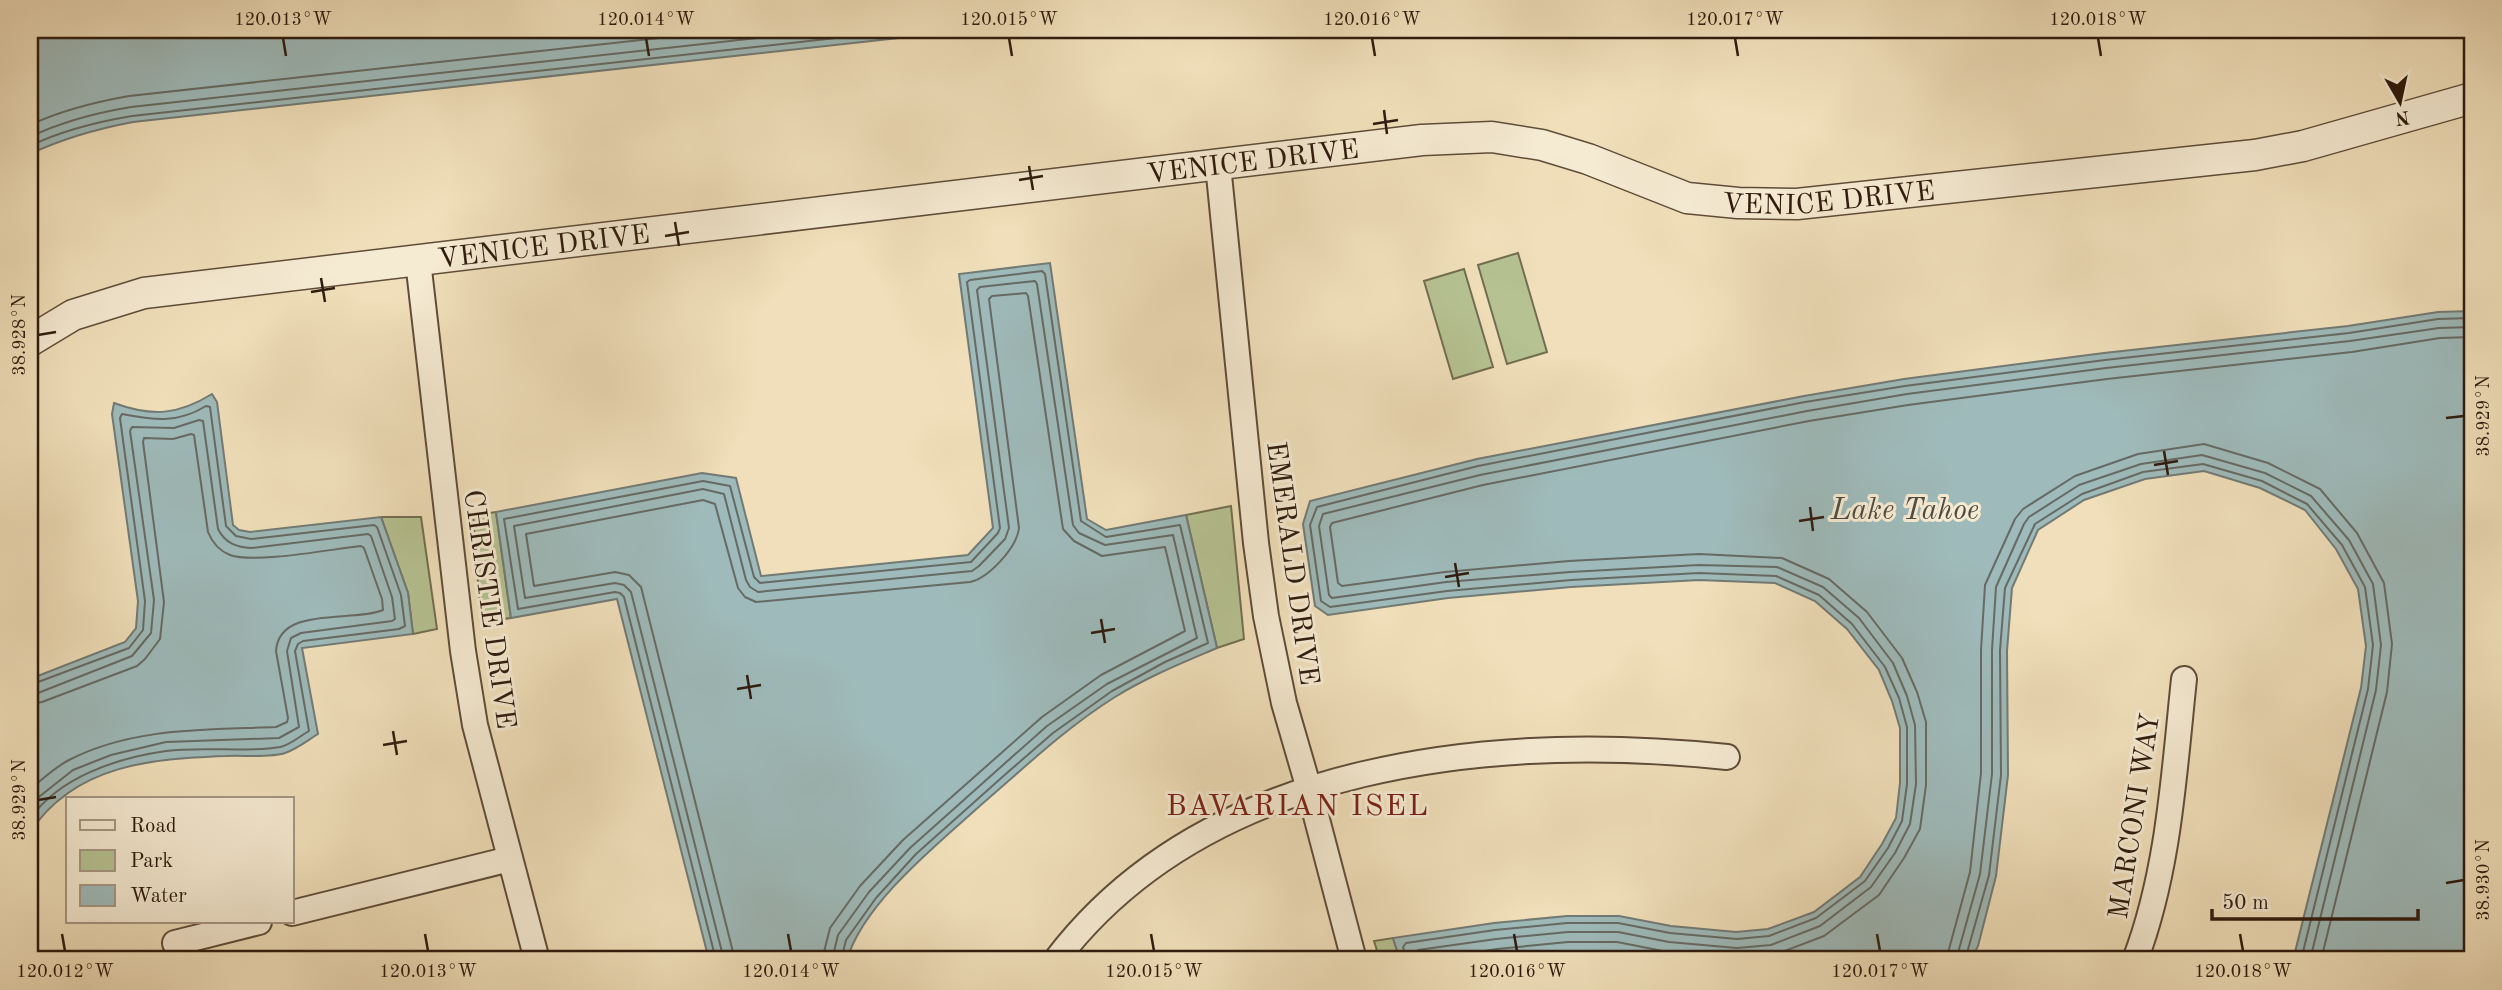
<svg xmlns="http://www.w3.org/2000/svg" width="2502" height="990" font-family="'Old Standard TT',serif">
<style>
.green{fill:#b6c292;stroke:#726e50;stroke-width:2}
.water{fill:#9ebaba;stroke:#727a75;stroke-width:2}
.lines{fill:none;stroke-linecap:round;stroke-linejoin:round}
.shore{stroke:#666a64;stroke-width:2}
.minor-casing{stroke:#5f4c39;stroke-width:28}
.tertiary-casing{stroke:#5f4c39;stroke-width:33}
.minor{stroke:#f5ead2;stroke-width:24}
.tertiary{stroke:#f5ead2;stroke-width:30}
.ticks{fill:none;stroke:#2f1b0e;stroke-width:2.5}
.labels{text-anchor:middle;stroke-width:6;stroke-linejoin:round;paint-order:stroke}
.street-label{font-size:28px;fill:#2f1b0e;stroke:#f5ead2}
.water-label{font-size:30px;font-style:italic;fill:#504b42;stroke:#f5ead2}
.neighbourhood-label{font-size:30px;letter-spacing:2px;fill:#7a1f14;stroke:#f5ead2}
.neatline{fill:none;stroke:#2f1b0e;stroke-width:2.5}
.ticks-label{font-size:18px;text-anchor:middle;fill:#2f1b0e}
</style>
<rect width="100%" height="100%" fill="#f0dfba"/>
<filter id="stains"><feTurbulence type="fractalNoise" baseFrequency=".00286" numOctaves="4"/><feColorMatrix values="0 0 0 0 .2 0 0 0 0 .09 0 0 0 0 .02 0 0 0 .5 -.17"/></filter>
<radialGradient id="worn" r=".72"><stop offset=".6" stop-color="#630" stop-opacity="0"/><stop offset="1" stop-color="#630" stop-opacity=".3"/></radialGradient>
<path class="green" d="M1518 253 1547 352 1507 364 1478 265Z
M1464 269 1493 367 1453 379 1424 281Z
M1231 506 1244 639 1217 648 1186 515Z
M496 512 511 618 481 622 473 515Z
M381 517H421L437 629 413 634 408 593Z
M1393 938 1400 960H1380L1374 941Z"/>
<path class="water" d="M30 30H972L133 122C96 129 64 138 30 154Z
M1050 263 1087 519 1106 530 1186 515 1217 648C1182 663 1147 677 1115 697 1067 727 1025 767 982 804 939 843 863 903 847 960H709L617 599 511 618 496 512 702 473 736 478 761 576 968 555 993 528 959 274Z
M2472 311V960H2293L2361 688 2366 646 2358 589 2336 549 2305 510 2260 488 2204 471 2145 479 2084 500 2038 530 2012 588 2007 651 2008 775 1996 876 1978 946 1971 960H1400L1393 938 1494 923 1567 916H1619L1671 926 1736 932 1768 929 1814 912 1860 877 1882 844 1896 818 1900 783V728L1892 701 1879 670 1847 629 1815 601 1775 583 1699 580 1571 587 1448 598 1328 615 1315 606 1303 524 1310 501 1477 459 1804 396 1904 379 2104 353 2348 326 2438 312Z
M212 394 217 402 233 525 239 530 250 532 381 517 408 593 413 634 302 648 318 734C308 740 297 749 285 753 271 758 242 755 226 756 151 759 76 764 30 832V679L125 642 136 628 138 601 112 414 114 403C152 417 178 415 212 394Z"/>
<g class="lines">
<path class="shore" d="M30 125C62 110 95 102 129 96L733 30
M30 137C63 121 95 113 131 107L829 30
M30 146C63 130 96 122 132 116L908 30
M30 685 129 648 143 630 145 601 120 418 122 414C153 420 177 424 206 406L210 407 226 526 236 536 251 539 374 525 377 527 401 595 405 626 399 629 303 641 298 644 295 651 309 731C300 736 290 745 280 747 246 753 202 746 166 751 117 758 59 777 30 819
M30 694 38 693 132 656 151 633 154 600 130 431 132 427 174 428 199 420 203 421 218 529C225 543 236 547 251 548L368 534 371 536 392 597 395 619 392 621 301 633 291 638 287 651 299 727 279 738 166 742 111 755 73 770 30 804
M30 704 42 702 137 666 145 659 160 639 164 602 143 442 144 438 173 439 191 434 194 435 208 532C212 542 220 551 230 555 254 564 332 549 361 546L364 548 382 599 383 610C353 623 279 605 276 651L288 718 287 722 276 727C206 730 133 727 69 760 55 767 42 780 30 789
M716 960 624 597 620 593 615 592 518 609 504 519 703 481 730 486 754 577 760 583 971 562 998 533 1000 528 967 282 970 280 1042 271 1045 274 1081 521 1106 537 1180 525 1208 643 1165 662 1112 691 1053 733 1008 772 916 854 876 898 846 940 841 960
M724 960 631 592 624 585 615 583 525 598 514 526 703 489 724 494 746 580 750 587 758 592 972 571 979 566 1005 539 1009 528 977 290 980 287 1035 281 1037 284 1073 525 1079 533 1105 545 1173 535 1197 638 1107 684 1047 726 1003 765 910 848 869 892 838 935 832 960
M735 960 641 587 629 575 615 572 534 586 526 534 703 500 715 504 738 588 745 597 756 602 970 582C989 578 1017 547 1019 528L989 299 992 296 1026 293 1028 296 1063 529 1074 541 1102 556 1165 547 1185 631 1101 675 1042 717 903 840 860 886 830 928 822 960
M1406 960 1403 947 1406 943 1495 930 1567 923H1618L1670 933 1737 939 1769 936 1816 918 1865 881 1888 848 1902 821 1907 784V727L1899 698 1885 667 1852 624 1819 595 1776 576 1699 573 1571 580 1447 591 1330 607 1321 601 1310 525 1317 507 1478 466 1805 402 1905 386 2105 360 2349 333 2438 319 2472 318
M1415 960V953L1418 950 1496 939 1568 932H1618L1669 942 1737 948 1771 945 1820 926 1871 887 1895 853 1910 824 1916 784 1915 725 1907 696 1893 663 1859 618 1823 587 1777 567 1699 565 1570 572 1446 582 1332 598 1329 595 1319 526 1323 514 1480 475 1807 411 1907 394 2106 368 2350 341 2439 328 2472 327
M1426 960 1497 949 1568 942H1617L1668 952 1738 959 1774 955 1824 936 1879 895 1904 858 1920 829 1926 785V722L1917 692 1902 658 1867 612 1829 579 1782 558 1699 554 1569 561 1445 572 1342 586 1338 583 1330 527 1332 523 1483 485 1809 421 1908 405 2107 379 2352 352 2440 338 2472 337
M1946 960 1970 872 1981 773V650L1985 585 2015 519 2023 509 2075 476 2138 454 2204 444 2268 463 2320 489 2357 533 2384 583 2392 644 2387 692 2321 960
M1956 960 1980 874 1992 774V650L1996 587 2024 524 2029 517 2079 485 2141 464 2202 455 2265 473 2311 496 2349 540 2373 584 2381 645 2376 690 2310 960
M1965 960 1989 875 2001 775 2000 650 2005 588 2035 524 2082 494 2143 472 2203 464 2262 481 2307 504 2342 545 2365 587 2373 645 2368 689 2301 960"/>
<defs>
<path id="minor" d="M1218 165 1256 543 1266 616 1284 703 1309 789 1354 960
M418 261 463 651 475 725 537 960
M292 913 510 859
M175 943 259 922
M1056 960C1208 760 1496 733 1727 757
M2135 960C2169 871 2174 773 2184 679"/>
<g id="tertiary">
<path id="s1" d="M30 341 73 315 144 293 1422 140 1492 137 1542 145 1588 159 1687 198 1738 203 1797 204 2255 155 2303 146 2472 98"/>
</g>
</defs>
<use href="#minor" class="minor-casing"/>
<use href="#tertiary" class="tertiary-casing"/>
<use href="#minor" class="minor"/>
<use href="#tertiary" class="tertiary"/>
</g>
<path class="ticks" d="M283 38 286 56M646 38 649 56M1009 38 1012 56M1372 38 1375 56M1735 38 1738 56M2098 38 2101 56M1384 110 1387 134M1373 124 1398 120M1029 166 1033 190M1019 180 1043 176M675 222 679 246M665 236 689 232M321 278 325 302M311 292 335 288M38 335 56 332M2446 418 2464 416M2164 451 2168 475M2154 465 2178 461M1810 507 1813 531M1799 521 1824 517M1455 563 1459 587M1445 577 1469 573M1101 619 1105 643M1091 633 1115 629M747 675 751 699M737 689 761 685M393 731 397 755M383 745 407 741M38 800 56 797M2446 883 2464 880M62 934 65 951M425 934 428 951M788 934 791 951M1151 934 1154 951M1514 934 1517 951M1877 934 1880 951M2240 934 2243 951"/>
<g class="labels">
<g class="street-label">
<text dy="10" stroke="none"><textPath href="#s1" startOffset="1241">VENICE DRIVE</textPath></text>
<text dy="10" stroke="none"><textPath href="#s1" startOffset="1829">VENICE DRIVE</textPath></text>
<text dy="10" stroke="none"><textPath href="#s1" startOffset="527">VENICE DRIVE</textPath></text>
<text transform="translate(1294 563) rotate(82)" y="10">EMERALD DRIVE</text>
<text transform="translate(491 609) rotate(82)" y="10">CHRISTIE DRIVE</text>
<text transform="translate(2133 816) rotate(-81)" y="10">MARCONI WAY</text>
</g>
<g class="water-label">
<text x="1905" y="519">Lake Tahoe</text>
</g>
<g class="neighbourhood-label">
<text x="1298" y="815">BAVARIAN ISEL</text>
</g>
</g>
<rect width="2502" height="990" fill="none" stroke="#f0dfba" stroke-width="77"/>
<rect x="66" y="797" width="228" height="126" fill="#f5ead2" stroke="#a69784" stroke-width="2"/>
<rect x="80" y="820" width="35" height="10" fill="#f5ead2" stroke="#a69784" stroke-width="2"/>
<text x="130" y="832" font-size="21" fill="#2f1b0e">Road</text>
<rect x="80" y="850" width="35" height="21" fill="#b6c292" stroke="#a69784" stroke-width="2"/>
<text x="130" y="867" font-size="21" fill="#2f1b0e">Park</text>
<rect x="80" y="885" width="35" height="21" fill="#9ebaba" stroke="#a69784" stroke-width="2"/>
<text x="130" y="902" font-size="21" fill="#2f1b0e">Water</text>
<g transform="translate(2400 102) rotate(171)" stroke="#f5ead2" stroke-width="5" paint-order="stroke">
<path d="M0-5L12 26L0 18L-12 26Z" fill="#2f1b0e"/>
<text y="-10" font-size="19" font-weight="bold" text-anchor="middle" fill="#2f1b0e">N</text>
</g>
<path d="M2212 909v10h206v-10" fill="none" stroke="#2f1b0e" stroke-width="3.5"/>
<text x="2222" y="909" font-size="21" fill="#2f1b0e" stroke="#f5ead2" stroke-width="5" paint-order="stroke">50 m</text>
<rect x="38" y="38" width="2426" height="913" class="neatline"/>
<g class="ticks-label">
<text x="283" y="25">120.013°W</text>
<text x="646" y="25">120.014°W</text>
<text x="1009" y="25">120.015°W</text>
<text x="1372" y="25">120.016°W</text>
<text x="1735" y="25">120.017°W</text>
<text x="2098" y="25">120.018°W</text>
<text transform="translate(19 335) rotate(-90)" y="6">38.928°N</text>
<text transform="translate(2483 416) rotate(-90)" y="6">38.929°N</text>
<text transform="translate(19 800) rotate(-90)" y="6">38.929°N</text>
<text transform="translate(2483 880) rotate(-90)" y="6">38.930°N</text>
<text x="65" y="977">120.012°W</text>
<text x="428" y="977">120.013°W</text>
<text x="791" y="977">120.014°W</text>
<text x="1154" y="977">120.015°W</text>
<text x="1517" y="977">120.016°W</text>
<text x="1880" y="977">120.017°W</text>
<text x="2243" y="977">120.018°W</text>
</g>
<rect width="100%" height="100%" filter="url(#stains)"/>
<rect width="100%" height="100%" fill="url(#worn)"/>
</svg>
